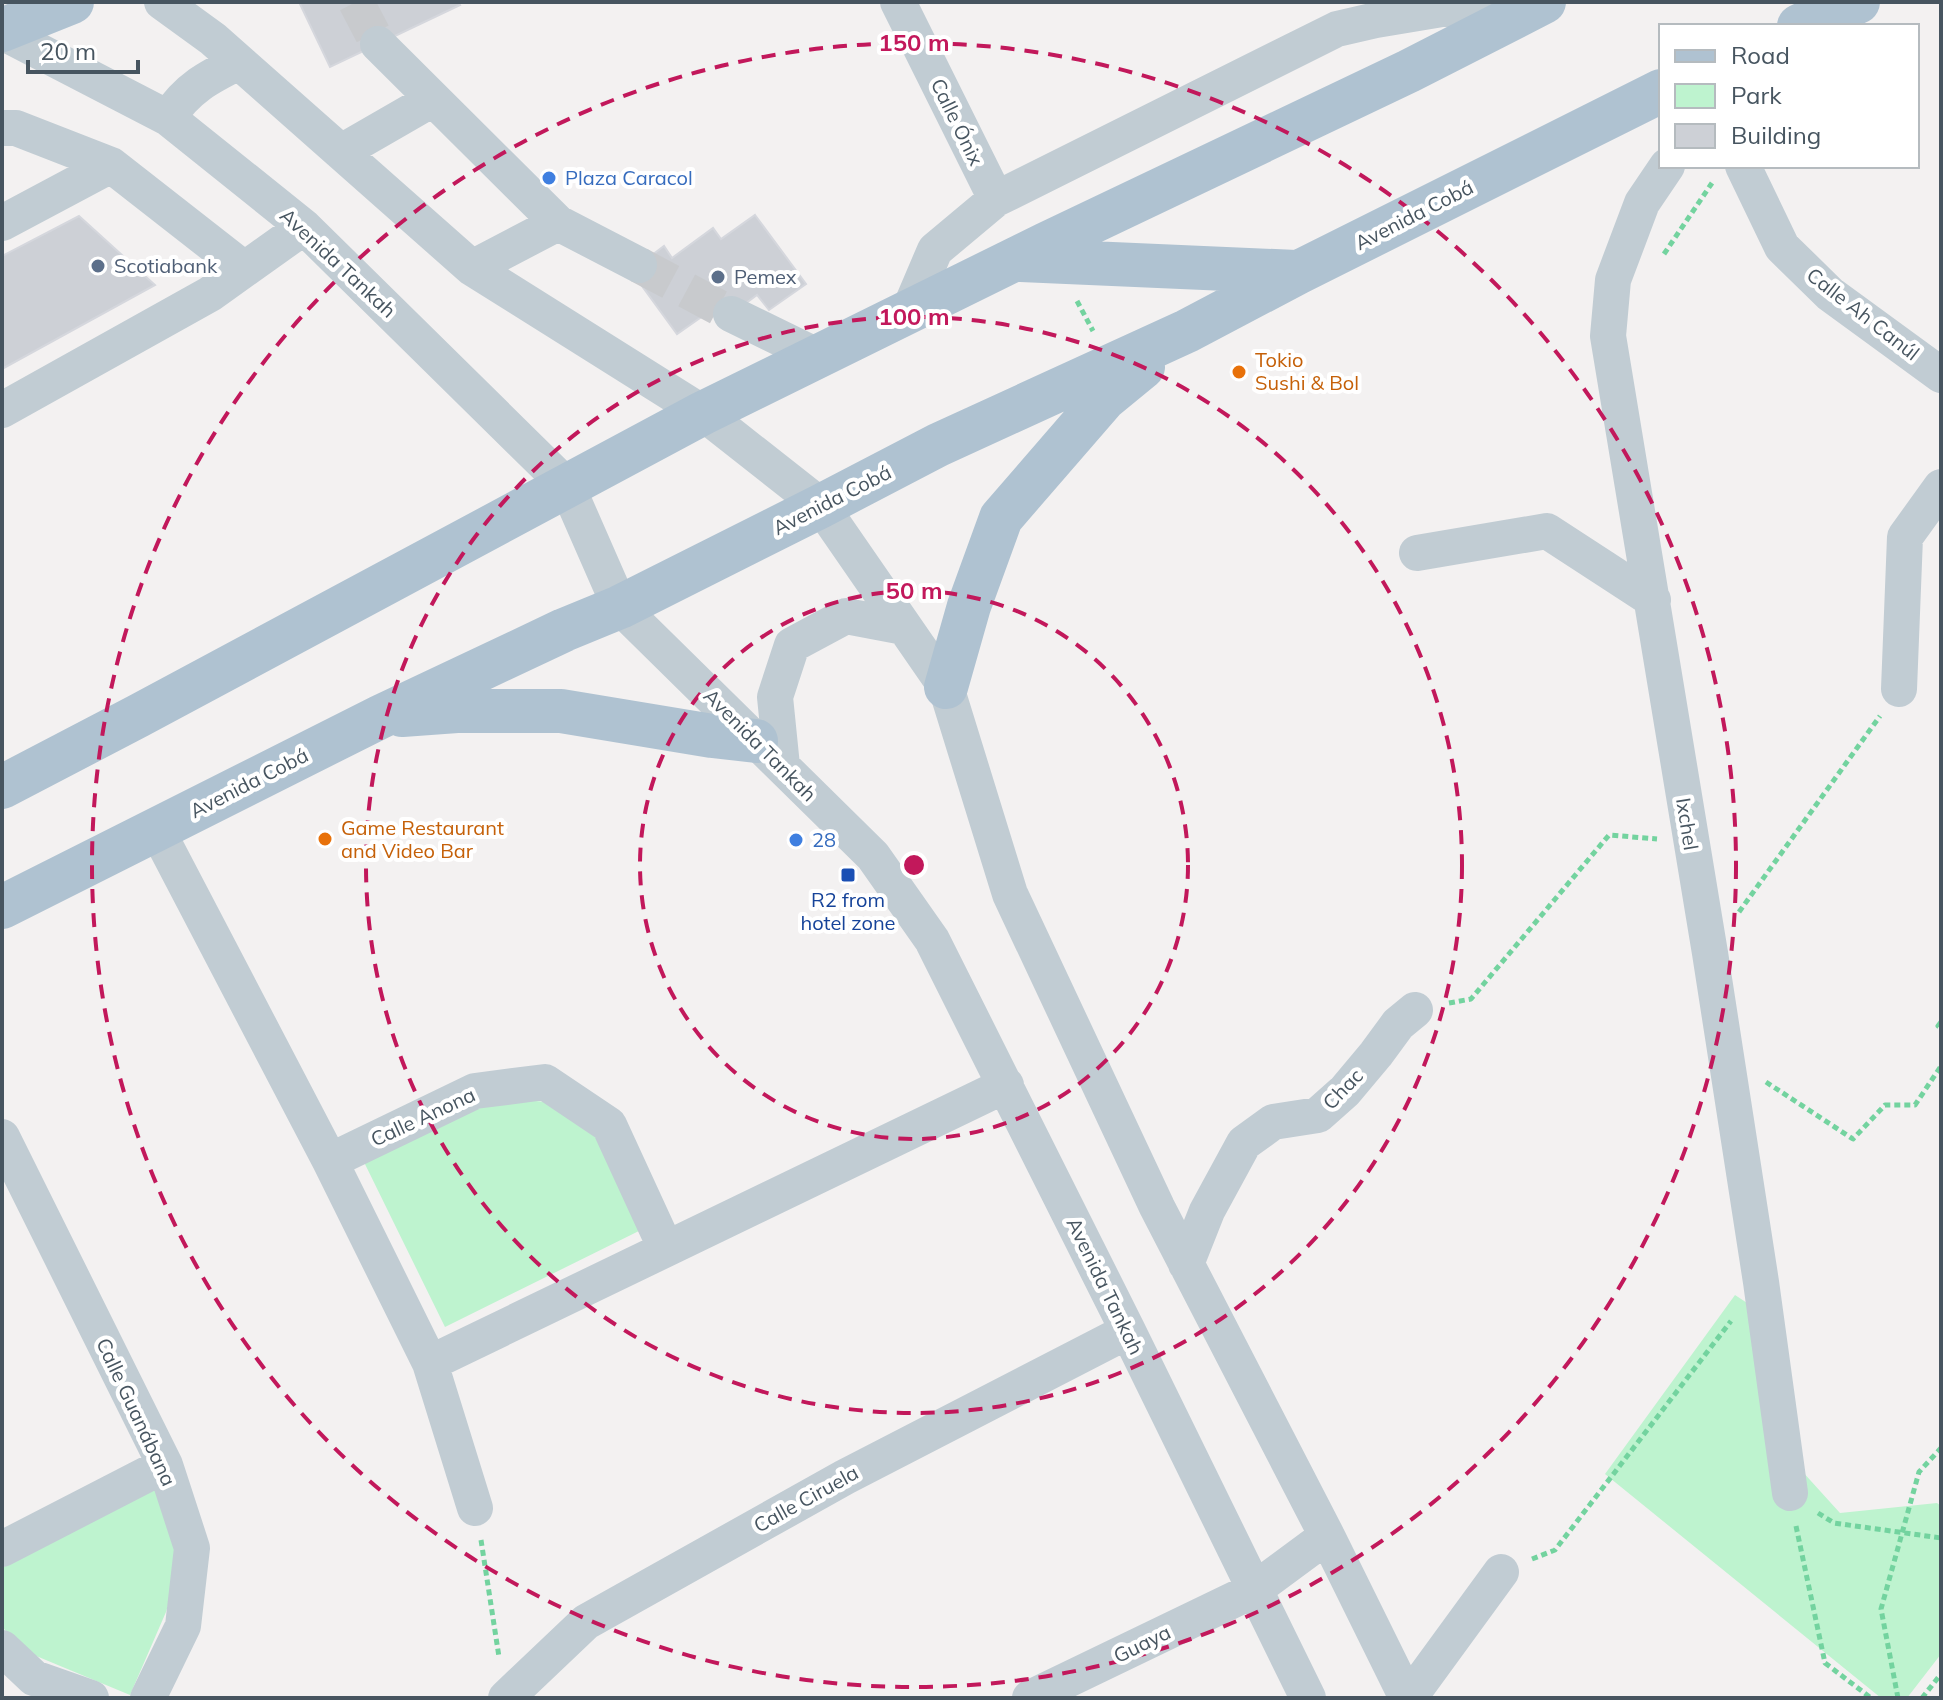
<svg xmlns="http://www.w3.org/2000/svg" width="1943" height="1700" font-family="Mulish,sans-serif">
<style>
.green{fill:#bef3cf}
.building{fill:#cdd0d6;stroke:#d5d7dd;stroke-width:2}
.lines{fill:none;stroke-linecap:round;stroke-linejoin:round}
.minor-tunnel{stroke:#c8cacd;stroke-width:36;stroke-dasharray:36 18;stroke-linecap:butt}
.path{stroke:#73d39f;stroke-width:5;stroke-dasharray:6 4;stroke-linecap:butt}
.minor{stroke:#c1ccd3;stroke-width:36}
.major{stroke:#afc2d1;stroke-width:44}
.ring{fill:none;stroke:#c2185b;stroke-width:4;stroke-dasharray:14 10}
.shop-dot{fill:#3f7fe0;stroke:#fff;stroke-width:3}
.service-dot{fill:#5c6f8a;stroke:#fff;stroke-width:3}
.food-dot{fill:#e8710a;stroke:#fff;stroke-width:3}
.transit-dot{fill:#1a4fb4;stroke:#fff;stroke-width:3}
.labels{text-anchor:middle;stroke-width:8;stroke-linejoin:round;paint-order:stroke}
.street-label{font-size:20px;fill:#475560;stroke:#fff}
.shop-label{font-size:20px;fill:#366cbe;stroke:#fff;text-anchor:start}
.service-label{font-size:20px;fill:#4e5e75;stroke:#fff;text-anchor:start}
.food-label{font-size:20px;fill:#c56008;stroke:#fff;text-anchor:start}
.transit-label{font-size:20px;fill:#164399;stroke:#fff}
.centre{fill:#c2185b;stroke:#fff;stroke-width:4}
.ring-label{font-size:24px;text-anchor:middle;font-weight:bold;fill:#c2185b;stroke:#fff;stroke-width:8;stroke-linejoin:round;paint-order:stroke}
</style>
<rect width="100%" height="100%" fill="#f3f1f1"/>
<path class="green" d="M516 1099 566 1104 614 1143 649 1226 445 1327 362 1158 472 1110Z
M1735 1295 1779 1324 1801 1470 1840 1513 1937 1503 1941 1506V1654L1907 1698H1881L1605 1474Z
M158 1482 180 1564 166 1612 130 1695 29 1653 2 1627V1568Z"/>
<path class="building" d="M299 2H458L460 5 330 67Z
M755 215 806 284 769 310 757 295 719 323 710 311 677 334 631 271 664 246 672 258 713 228 721 239Z
M79 216 155 285 2 369V256Z"/>
<g class="lines">
<path class="minor-tunnel" d="M356 2 378 44
M639 265 731 314"/>
<path class="path" d="M1664 254 1712 183
M1077 301 1093 331
M1739 912 1880 716
M1449 1003 1471 999 1609 835 1657 839
M1941 1022 1938 1026 1941 1028
M1766 1082 1853 1139 1885 1105H1915L1941 1066
M1818 1513 1834 1523 1941 1538
M1796 1526 1825 1663 1871 1698
M481 1540 499 1657
M1532 1559 1555 1550 1731 1321
M1898 1698 1881 1609 1919 1472 1941 1448
M1922 1698 1941 1674"/>
<path class="minor" d="M162 2 213 39 472 268 703 413 821 506 946 687 1010 894 1157 1207 1327 1536 1407 1698
M898 2 996 199
M2 32 168 118 304 227 567 486 620 607 873 856 932 940 1128 1331 1308 1698
M378 44 558 223 639 265
M168 118C187 88 209 77 239 62
M2 128H16L111 165 244 269
M341 152 433 99
M1667 166 1642 203 1613 280 1608 336 1710 953 1761 1282 1790 1493
M1743 166 1782 247 1830 294 1941 375
M2 223 111 165
M472 268 558 223
M909 311 935 250 996 199 1337 29 1376 20 1448 8 1512 18
M731 314 817 356
M2 410 210 294 304 227
M1417 553 1547 531 1653 600
M1899 689 1905 537 1941 487
M782 766 775 697 792 645 846 616 904 627
M157 830 330 1161 430 1363 475 1508
M2 1137 165 1465 192 1548 183 1626 148 1698
M330 1161 475 1091 545 1082 609 1125 666 1249
M1186 1264 1207 1211 1244 1143 1273 1122 1318 1115 1345 1091 1376 1054 1398 1024 1415 1010
M430 1363 1006 1085
M2 1549 165 1465
M2 1648 34 1678 91 1698
M506 1698 586 1622 845 1477 1128 1331
M1030 1698 1254 1590 1327 1536
M1409 1698 1501 1572"/>
<path class="major" d="M1799 26 1836 9 1858 2
M2 30 72 2
M1021 260 1296 272
M946 687 969 606 1001 518 1104 399 1143 367
M402 715 457 711H561L712 736 756 741
M2 787 138 716 703 413 1046 244 1409 71 1544 2
M2 907 380 717 564 630 620 607 821 506 938 445 1187 331 1299 272 1661 91"/>
</g>
<g class="ring">
<circle cx="914" cy="865" r="274"/>
<circle cx="914" cy="865" r="548"/>
<circle cx="914" cy="865" r="822"/>
</g>
<g class="shop-dot">
<circle cx="549" cy="178" r="8"/>
<circle cx="796" cy="840" r="8"/>
</g>
<g class="service-dot">
<circle cx="98" cy="266" r="8"/>
<circle cx="718" cy="277" r="8"/>
</g>
<g class="food-dot">
<circle cx="1239" cy="372" r="8"/>
<circle cx="325" cy="839" r="8"/>
</g>
<rect class="transit-dot" x="840" y="867" width="16" height="16" rx="4"/>
<g class="labels">
<g class="street-label">
<text transform="translate(957 122) rotate(64)" y="7">Calle Ónix</text>
<text transform="translate(1414 215) rotate(-27)" y="7">Avenida Cobá</text>
<text transform="translate(338 263) rotate(43)" y="7">Avenida Tankah</text>
<text transform="translate(1863 314) rotate(38)" y="7">Calle Ah Canúl</text>
<text transform="translate(832 500) rotate(-27)" y="7">Avenida Cobá</text>
<text transform="translate(760 745) rotate(45)" y="7">Avenida Tankah</text>
<text transform="translate(249 783) rotate(-27)" y="7">Avenida Cobá</text>
<text transform="translate(1687 824) rotate(81)" y="7">Ixchel</text>
<text transform="translate(1343 1089) rotate(-46)" y="7">Chac</text>
<text transform="translate(423 1117) rotate(-25)" y="7">Calle Anona</text>
<text transform="translate(1105 1286) rotate(64)" y="7">Avenida Tankah</text>
<text transform="translate(136 1412) rotate(65)" y="7">Calle Guanábana</text>
<text transform="translate(806 1499) rotate(-29)" y="7">Calle Ciruela</text>
<text transform="translate(1142 1644) rotate(-26)" y="7">Guaya</text>
</g>
<g class="shop-label">
<text x="565" y="185">Plaza Caracol</text>
<text x="812" y="847">28</text>
</g>
<g class="service-label">
<text x="114" y="273">Scotiabank</text>
<text x="734" y="284">Pemex</text>
</g>
<g class="food-label">
<text x="1255" y="367">Tokio<tspan x="1255" dy="23">Sushi &amp; Bol</tspan></text>
<text x="341" y="835">Game Restaurant<tspan x="341" dy="23">and Video Bar</tspan></text>
</g>
<g class="transit-label">
<text x="848" y="907">R2 from<tspan x="848" dy="23">hotel zone</tspan></text>
</g>
</g>
<circle cx="914" cy="865" r="12" class="centre"/>
<g class="ring-label">
<text x="914" y="51">150 m</text>
<text x="914" y="325">100 m</text>
<text x="914" y="599">50 m</text>
</g>
<rect width="1943" height="1700" fill="none" stroke="#475560" stroke-width="8"/>
<rect x="1659" y="24" width="260" height="144" fill="#ffffff" stroke="#b5bbbf" stroke-width="2"/>
<rect x="1675" y="50" width="40" height="12" fill="#afc2d1" stroke="#b5bbbf" stroke-width="2"/>
<text x="1731" y="64" font-size="24" fill="#475560">Road</text>
<rect x="1675" y="84" width="40" height="24" fill="#bef3cf" stroke="#b5bbbf" stroke-width="2"/>
<text x="1731" y="104" font-size="24" fill="#475560">Park</text>
<rect x="1675" y="124" width="40" height="24" fill="#cdd0d6" stroke="#b5bbbf" stroke-width="2"/>
<text x="1731" y="144" font-size="24" fill="#475560">Building</text>
<path d="M28 60v12h110v-12" fill="none" stroke="#475560" stroke-width="4"/>
<text x="40" y="60" font-size="24" fill="#475560" stroke="#ffffff" stroke-width="6" paint-order="stroke">20 m</text>
</svg>
